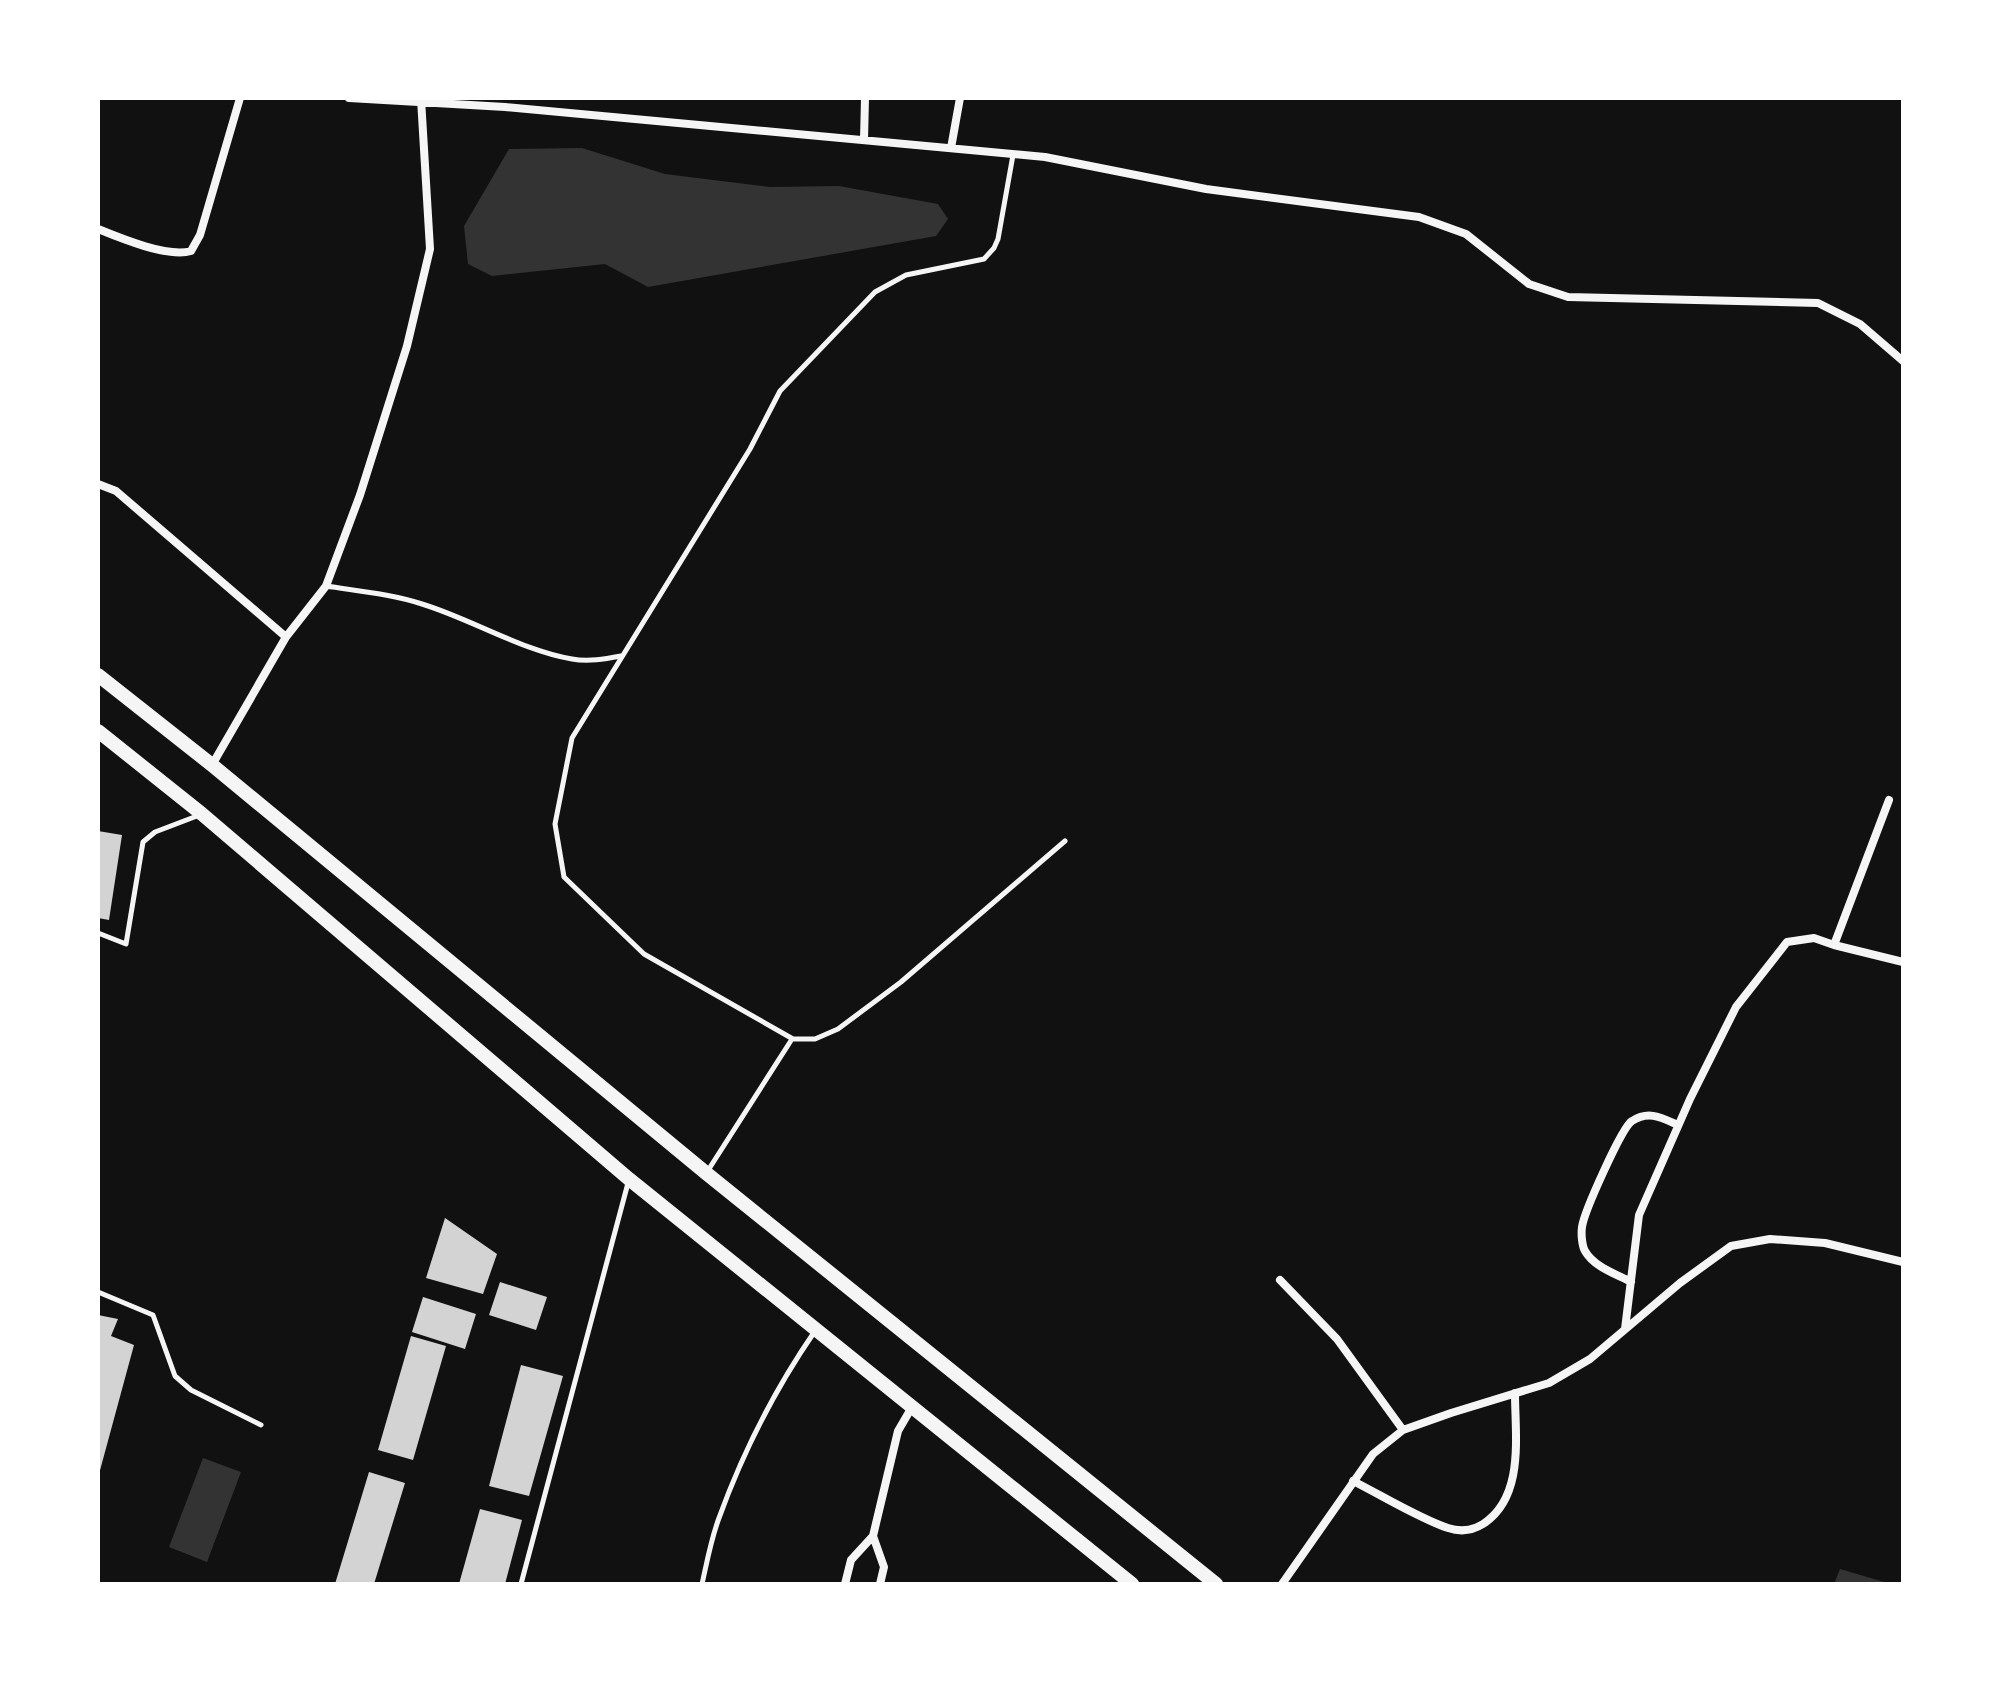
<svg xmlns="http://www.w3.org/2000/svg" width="2001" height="1682" font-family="Barlow,sans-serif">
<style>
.water{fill:#333}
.building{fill:#d3d3d3}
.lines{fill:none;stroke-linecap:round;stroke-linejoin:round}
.service{stroke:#f5f5f5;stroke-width:5}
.minor{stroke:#f5f5f5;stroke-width:8}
.secondary{stroke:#f5f5f5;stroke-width:14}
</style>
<rect width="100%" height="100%" fill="#111"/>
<path class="water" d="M582 148 665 174 770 187 839 186 938 204 948 219 936 236 648 287 605 264 492 276 468 264 464 226 509 149Z
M203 1458 241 1472 207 1562 169 1547Z
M1840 1569 1891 1584H1834Z"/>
<path class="building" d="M98 831 122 835 109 920 98 918Z
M445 1218 497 1254 483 1294 426 1278Z
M500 1282 547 1297 536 1330 489 1315Z
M423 1297 476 1314 465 1349 412 1332Z
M98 1315 118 1319 111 1336 134 1345 99 1474Z
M411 1336 446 1346 413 1460 378 1450Z
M521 1365 563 1376 529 1496 489 1486Z
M369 1472 405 1483 374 1584H335Z
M480 1509 522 1520 505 1584H459Z"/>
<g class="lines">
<path class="service" d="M1013 155 998 239 994 248 984 259 906 275 875 292 780 391 750 449 572 738 555 824 564 877 644 954 793 1039H815L838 1029 901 982 1065 841
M326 586C358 591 391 594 422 604 471 619 523 651 572 659 588 662 605 659 621 656
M98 933 126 944 143 842 155 832 197 816
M707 1172 792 1039
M98 1292 153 1315 175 1376 191 1390 261 1425
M521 1584 628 1183
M702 1584C707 1562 711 1539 719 1518 743 1452 775 1389 815 1331"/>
<path class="minor" d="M349 98 505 107 1045 157 1206 189 1419 217 1466 234 1529 284 1568 297 1818 303 1860 324 1903 361
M864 140 865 98
M951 148 960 98
M98 229C120 238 168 258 191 251L200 235 240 98
M98 484 116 491 286 637
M212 765 286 637 326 586 360 495 407 346 430 249 421 99
M1834 945 1889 800
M1280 1280 1337 1339 1403 1430
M1631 1282C1616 1274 1594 1267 1585 1251 1582 1246 1581 1234 1582 1227 1584 1212 1622 1127 1632 1121 1649 1110 1662 1118 1678 1125
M1625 1329 1639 1215 1690 1099 1736 1007 1787 942 1814 938 1834 945 1903 962
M1353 1481C1381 1495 1420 1519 1448 1528 1460 1532 1472 1531 1483 1524 1525 1497 1515 1436 1515 1393
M873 1536 884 1567 880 1584
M845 1584 851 1560 873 1536 898 1431 912 1407
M1282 1584 1373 1454 1403 1430 1451 1413 1549 1383 1590 1359 1680 1283 1731 1246 1770 1239 1825 1243 1903 1262"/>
<path class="secondary" d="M98 675 212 765 706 1173 1216 1584
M98 731 202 814 629 1179 1132 1584"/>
</g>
<rect width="2001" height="1682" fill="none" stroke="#ffffff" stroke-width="200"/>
</svg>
